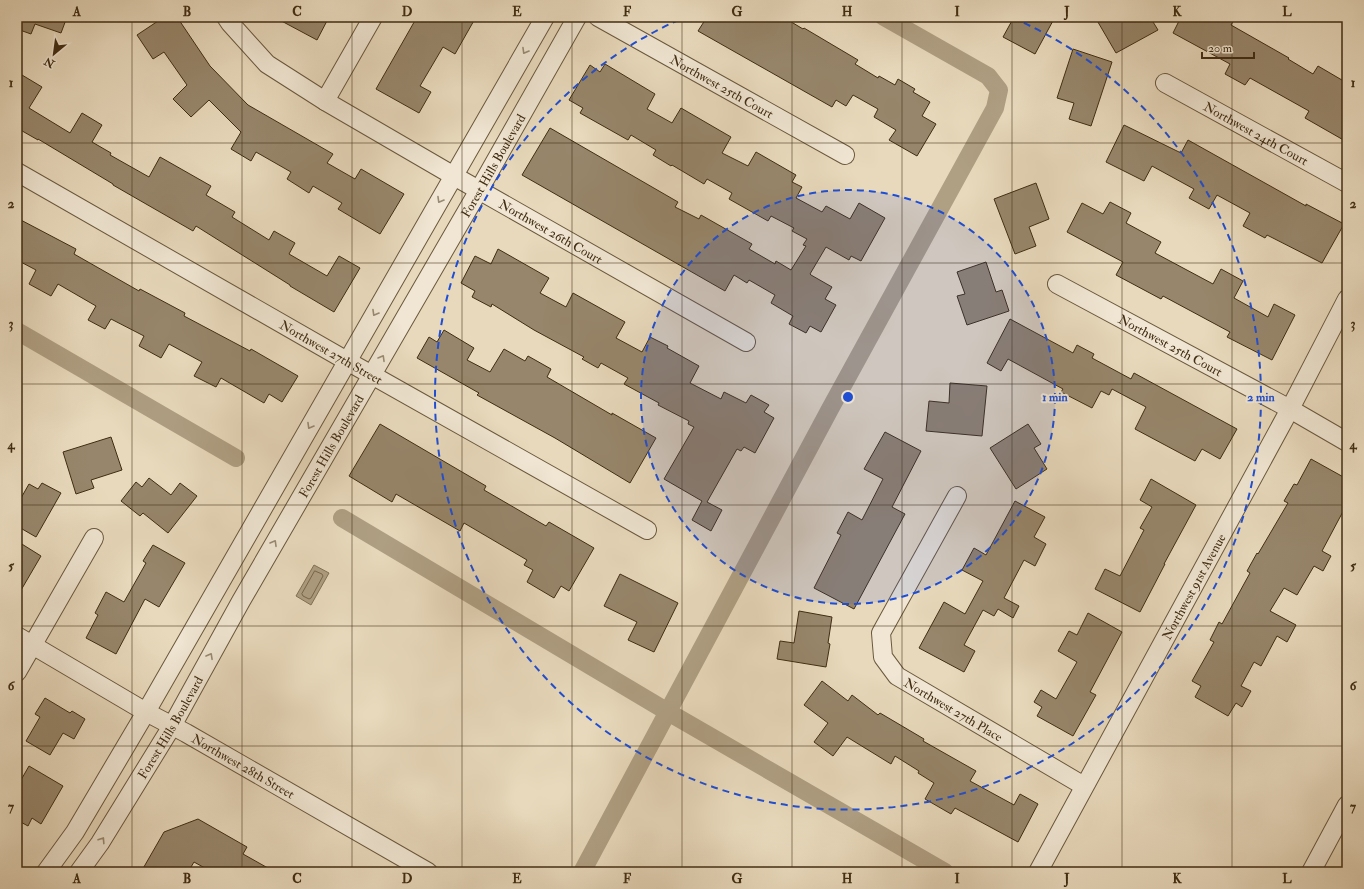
<svg xmlns="http://www.w3.org/2000/svg" width="1364" height="889" font-family="'IM FELL Double Pica',serif">
<style>
.water{fill:#af9f83;stroke:#837156}
.lines{fill:none;stroke-linecap:round;stroke-linejoin:round}
.shore{stroke:#78664b;stroke-width:1}
.canal{stroke:#af9f83;stroke-width:18}
.building{fill:#97866b;stroke:#402d13}
.minor-casing{stroke:#6a583d;stroke-width:20}
.minor{stroke:#f0e6d3;stroke-width:18}
.oneway{stroke:#988a73}
.grid{fill:none;stroke:#402d13;stroke-width:1;stroke-opacity:0.55}
.ring{fill:none;stroke:#1d4ed8;stroke-width:2;stroke-dasharray:7 5}
.labels{text-anchor:middle;stroke-width:4;stroke-linejoin:round;paint-order:stroke}
.street-label{font-size:13px;fill:#402d13;stroke:#f0e6d3}
.centre{fill:#1d4ed8;stroke:#f0e6d3;stroke-width:2}
.ring-label{font-size:12px;text-anchor:middle;font-weight:bold;fill:#1d4ed8;stroke:#f0e6d3;stroke-width:4;stroke-linejoin:round;paint-order:stroke}
.neatline{fill:none;stroke:#402d13;stroke-width:1.5}
.grid-label{font-size:13px;text-anchor:middle;font-weight:bold;fill:#402d13}
</style>
<rect width="100%" height="100%" fill="#e8d9bc"/>
<filter id="stains"><feTurbulence type="fractalNoise" baseFrequency=".005" numOctaves="4"/><feColorMatrix values="0 0 0 0 .2 0 0 0 0 .09 0 0 0 0 .02 0 0 0 .5 -.17"/></filter>
<radialGradient id="worn" r=".72"><stop offset=".6" stop-color="#630" stop-opacity="0"/><stop offset="1" stop-color="#630" stop-opacity=".3"/></radialGradient>
<path class="water" d="M314 565 329 573 311 605 296 596Z"/>
<g class="lines">
<path class="shore" d="M315 571 322 574 323 576 311 598 309 599 303 596 302 594Z"/>
<path class="canal" d="M17 331 236 458
M342 518 668 712 945 872
M582 872 830 409 995 108 999 90 988 76 884 17"/>
</g>
<path class="building" d="M17 17H67L61 33 35 24 31 34 17 29Z
M164 17H177L210 66 248 105 333 154 327 163 355 179 361 169 404 194 380 234 338 209 342 203 313 186 309 193 287 179 291 172 256 152 251 161 231 149 241 132 209 100 191 117 173 99 187 85 164 52 153 59 137 35Z
M274 17H329L317 40Z
M417 17H476L455 54 443 47 420 86 431 92 419 113 376 89Z
M707 17H783L803 29 804 28 858 60 855 64 878 78 879 76 895 85 898 79 915 89 913 92 930 102 922 116 936 124 917 156 889 140 896 130 874 117 878 109 853 95 846 106 836 100 832 107 698 31Z
M1014 17H1055L1035 54 1003 37Z
M1095 17H1150L1158 30 1116 53Z
M1181 17H1236L1231 25 1289 58 1288 59 1313 74 1318 66 1347 83V142L1305 118 1309 111 1250 78 1245 85 1225 74 1230 64 1173 33Z
M1073 49 1112 62 1091 126 1069 119 1074 103 1057 98Z
M605 64 655 94 647 109 672 123 681 108 731 137 722 153 748 166 756 152 796 175 792 182 802 187 796 198 822 212 826 206 850 219 859 203 885 218 861 261 851 256 849 260 826 247 810 274 811 275 832 287 825 299 836 305 821 332 810 326 806 333 789 324 793 316 771 303 775 295 749 280 747 283 734 275 725 291 522 175 550 128 678 202 675 207 699 219 701 215 752 244 749 249 775 264 776 261 791 270 806 246 803 245 807 239 792 231 794 228 771 216 768 221 729 199 732 193 707 179 704 184 672 165 671 166 653 155 656 150 631 135 628 140 580 113 583 108 569 100 590 65 600 72Z
M22 75 42 87 29 108 70 133 82 113 102 125 92 142 111 153 110 155 149 177 160 157 211 186 206 195 235 212 232 217 269 240 274 231 295 243 289 254 327 276 339 256 360 268 334 312 290 286V285L196 226 193 231 113 185V184L38 139V140L17 128V83Z
M1124 125 1181 153 1188 140 1306 206V204L1344 224 1322 263 1267 235 1265 238 1243 226 1250 213 1217 195 1209 209 1189 198 1194 189 1152 166 1144 181 1106 162Z
M1036 183 1049 219 1029 227 1036 246 1015 254 994 199Z
M1110 202 1131 213 1126 223 1161 242 1155 253 1213 284 1221 269 1243 281 1234 298 1268 317 1274 304 1295 315 1272 360 1227 337 1230 332 1163 296 1161 299 1116 275 1123 262 1067 232 1082 203 1103 214Z
M17 218 76 249 74 254 139 291 140 289 185 313 184 316 250 351 251 349 298 376 282 402 269 394 264 403 221 378 216 387 194 376 202 362 169 344 161 358 139 346 144 336 111 319 105 329 88 320 96 306 58 284 51 296 29 284 36 270 17 260Z
M498 249 549 278 540 293 566 307 573 293 625 322 616 338 642 352 650 337 668 346 667 348 699 366 690 383 721 399 724 392 746 403 751 395 769 405 764 412 774 418 755 453 744 447 741 451 737 449 707 502 722 510 711 531 692 520 702 501 664 479 694 427 688 424 689 421 658 405 659 403 624 384 628 378 601 363 598 368 582 359 584 357 534 330 492 304 491 307 472 297 475 291 461 283 475 256 491 264Z
M986 262 996 292 1002 290 1009 311 967 325 957 296 965 294 957 272Z
M1010 319 1073 353 1077 345 1094 354 1092 358 1131 379 1134 373 1237 429 1220 459 1202 449 1195 461 1135 429 1146 407 1112 389 1109 395 1101 391 1092 408 1061 392 1063 389 1008 359 1001 371 987 363Z
M444 330 474 348 467 360 490 372 504 349 525 361 528 356 551 369 547 377 612 415V413L656 438 630 483 555 438 477 395 479 393 417 358 429 337 437 342Z
M950 383 987 386 982 436 926 431 929 401 949 403Z
M380 424 486 486 484 490 546 526 549 522 594 548 569 591 561 586 554 598 527 582 533 570 524 565 527 560 464 523 460 531 396 494 392 502 349 476Z
M1028 424 1041 444 1034 448 1047 469 1016 489 990 448Z
M885 432 921 451 892 507 905 514 854 609 814 588 841 535 837 533 848 512 862 520 883 479 864 469Z
M111 437 122 470 91 480 94 488 76 494 63 452Z
M1311 459 1347 479V504L1322 551 1331 556 1323 571 1314 566 1297 595 1284 588 1270 611 1296 625 1287 642 1277 636 1261 666 1254 662 1241 686 1251 691 1242 707 1236 703 1228 716 1195 697 1201 686 1192 681 1214 642 1210 640 1219 622 1222 624 1250 573 1247 571 1257 553 1258 554 1288 503 1284 501 1294 484 1297 485Z
M149 478 171 495 180 483 197 496 168 533 143 513 140 516 121 501 136 482 142 487Z
M1151 479 1196 505 1164 564H1165L1140 612 1095 589 1105 569 1120 576 1144 530 1140 528 1152 507 1140 500Z
M42 483 61 493 36 537 17 526V505L29 484 38 489Z
M1015 501 1045 517 1034 537 1046 544 1035 566 1024 560 1004 598 1019 606 1013 618 998 609 994 616 983 610 964 645 975 651 964 672 919 648 944 602 965 614 983 581 962 570 974 548 986 555Z
M17 541 41 556 17 597Z
M153 545 185 563 159 607 145 599 116 654 86 638 98 615 95 613 106 592 124 602 146 563 143 561Z
M620 574 678 603 654 652 628 640 637 622 604 606Z
M799 611 832 617 828 643 830 644 826 667 777 659 780 641 794 643Z
M1088 613 1122 632 1090 692 1096 695 1073 736 1037 716 1042 707 1034 702 1041 690 1056 699 1077 662 1058 651 1069 631 1077 635Z
M822 681 848 701 852 695 878 715 880 713 924 739 923 741 976 771 970 781 1014 805 1020 794 1038 804 1018 842 955 808 951 814 925 799 934 783 918 773 919 771 895 756 891 764 847 737 833 756 814 742 828 723 804 705Z
M45 698 70 713 72 711 85 719 74 739 63 733 50 755 26 741 40 717 35 714Z
M29 766 63 786 41 824 32 818 28 826 17 820V787Z
M198 819 247 847 243 854 275 872H212L194 862 188 872H141L164 832Z"/>
<g class="lines">
<defs>
<g id="minor">
<path id="s1" d="M226 17 230 23 267 64 325 101 454 176 746 342"/>
<path id="s2" d="M598 17 845 155"/>
<path id="s3" d="M1165 83 1347 183"/>
<path d="M325 101 373 17"/>
<path id="s4" d="M17 172 347 361 647 530"/>
<path id="s5" d="M1057 284 1290 409 1347 442"/>
<path id="s6" d="M957 496 881 633 883 657 897 676 1084 786"/>
<path id="s7" d="M17 636 146 712 186 733 428 872"/>
<path d="M17 672 94 538"/>
<path d="M46 872 75 832 146 712 545 17"/>
<path id="s8" d="M79 872 100 843 172 726 241 601 479 190 577 17"/>
<path id="s9" d="M1038 872 1290 409 1347 299"/>
<path d="M1311 872 1347 805"/>
</g>
</defs>
<use href="#minor" class="minor-casing"/>
<use href="#minor" class="minor"/>
</g>
<defs><path id="oneway-chevron" d="M-2-3.5L2.5 0L-2 3.5" fill="none" stroke-width="1.6" stroke-linecap="round" stroke-linejoin="round"/></defs>
<g class="oneway">
<use href="#oneway-chevron" transform="translate(525 51) rotate(120)"/>
<use href="#oneway-chevron" transform="translate(440 200) rotate(120)"/>
<use href="#oneway-chevron" transform="translate(375 313) rotate(120)"/>
<use href="#oneway-chevron" transform="translate(382 358) rotate(-60)"/>
<use href="#oneway-chevron" transform="translate(310 426) rotate(120)"/>
<use href="#oneway-chevron" transform="translate(274 543) rotate(-60)"/>
<use href="#oneway-chevron" transform="translate(210 656) rotate(-61)"/>
<use href="#oneway-chevron" transform="translate(102 840) rotate(-57)"/>
</g>
<path class="grid" d="M132 17V872M242 17V872M352 17V872M462 17V872M572 17V872M682 17V872M792 17V872M902 17V872M1012 17V872M1122 17V872M1232 17V872M17 143H1347M17 263H1347M17 384H1347M17 505H1347M17 626H1347M17 746H1347"/>
<circle cx="848" cy="397" r="207" fill="#1d4ed8" fill-opacity=".12"/>
<g class="ring">
<circle cx="848" cy="397" r="207"/>
<path d="M1013 18A413 413 0 1 1 683 18"/>
</g>
<g class="labels">
<g class="street-label">
<text dy="5" stroke="none"><textPath href="#s2" startOffset="142">Northwest 25th Court</textPath></text>
<text dy="5" stroke="none"><textPath href="#s3" startOffset="104">Northwest 24th Court</textPath></text>
<text dy="5" stroke="none"><textPath href="#s8" startOffset="819">Forest Hills Boulevard</textPath></text>
<text dy="5" stroke="none"><textPath href="#s1" startOffset="392">Northwest 26th Court</textPath></text>
<text dy="5" stroke="none"><textPath href="#s5" startOffset="129">Northwest 25th Court</textPath></text>
<text dy="5" stroke="none"><textPath href="#s4" startOffset="362">Northwest 27th Street</textPath></text>
<text dy="5" stroke="none"><textPath href="#s8" startOffset="495">Forest Hills Boulevard</textPath></text>
<text dy="5" stroke="none"><textPath href="#s9" startOffset="325">Northwest 91st Avenue</textPath></text>
<text dy="5" stroke="none"><textPath href="#s6" startOffset="270">Northwest 27th Place</textPath></text>
<text dy="5" stroke="none"><textPath href="#s8" startOffset="171">Forest Hills Boulevard</textPath></text>
<text dy="5" stroke="none"><textPath href="#s7" startOffset="261">Northwest 28th Street</textPath></text>
</g>
</g>
<circle cx="848" cy="397" r="6" class="centre"/>
<g class="ring-label">
<text x="1055" y="401">1 min</text>
<text x="1261" y="401">2 min</text>
</g>
<rect width="1364" height="889" fill="none" stroke="#e8d9bc" stroke-width="44"/>
<g transform="translate(54 54) rotate(209)" stroke="#f0e6d3" stroke-width="3" paint-order="stroke">
<path d="M0-3L7 15L0 10L-7 15Z" fill="#402d13"/>
<text y="-6" font-size="11" font-weight="bold" text-anchor="middle" fill="#402d13">N</text>
</g>
<path d="M1202 52v6h52v-6" fill="none" stroke="#402d13" stroke-width="2"/>
<text x="1208" y="52" font-size="12" fill="#402d13" stroke="#f0e6d3" stroke-width="3" paint-order="stroke">20 m</text>
<rect x="22" y="22" width="1320" height="845" class="neatline"/>
<g class="grid-label">
<text x="77" y="16">A</text>
<text x="187" y="16">B</text>
<text x="297" y="16">C</text>
<text x="407" y="16">D</text>
<text x="517" y="16">E</text>
<text x="627" y="16">F</text>
<text x="737" y="16">G</text>
<text x="847" y="16">H</text>
<text x="957" y="16">I</text>
<text x="1067" y="16">J</text>
<text x="1177" y="16">K</text>
<text x="1287" y="16">L</text>
<text x="11" y="87">1</text>
<text x="1353" y="87">1</text>
<text x="11" y="208">2</text>
<text x="1353" y="208">2</text>
<text x="11" y="328">3</text>
<text x="1353" y="328">3</text>
<text x="11" y="449">4</text>
<text x="1353" y="449">4</text>
<text x="11" y="570">5</text>
<text x="1353" y="570">5</text>
<text x="11" y="690">6</text>
<text x="1353" y="690">6</text>
<text x="11" y="811">7</text>
<text x="1353" y="811">7</text>
<text x="77" y="883">A</text>
<text x="187" y="883">B</text>
<text x="297" y="883">C</text>
<text x="407" y="883">D</text>
<text x="517" y="883">E</text>
<text x="627" y="883">F</text>
<text x="737" y="883">G</text>
<text x="847" y="883">H</text>
<text x="957" y="883">I</text>
<text x="1067" y="883">J</text>
<text x="1177" y="883">K</text>
<text x="1287" y="883">L</text>
</g>
<rect width="100%" height="100%" filter="url(#stains)"/>
<rect width="100%" height="100%" fill="url(#worn)"/>
</svg>
